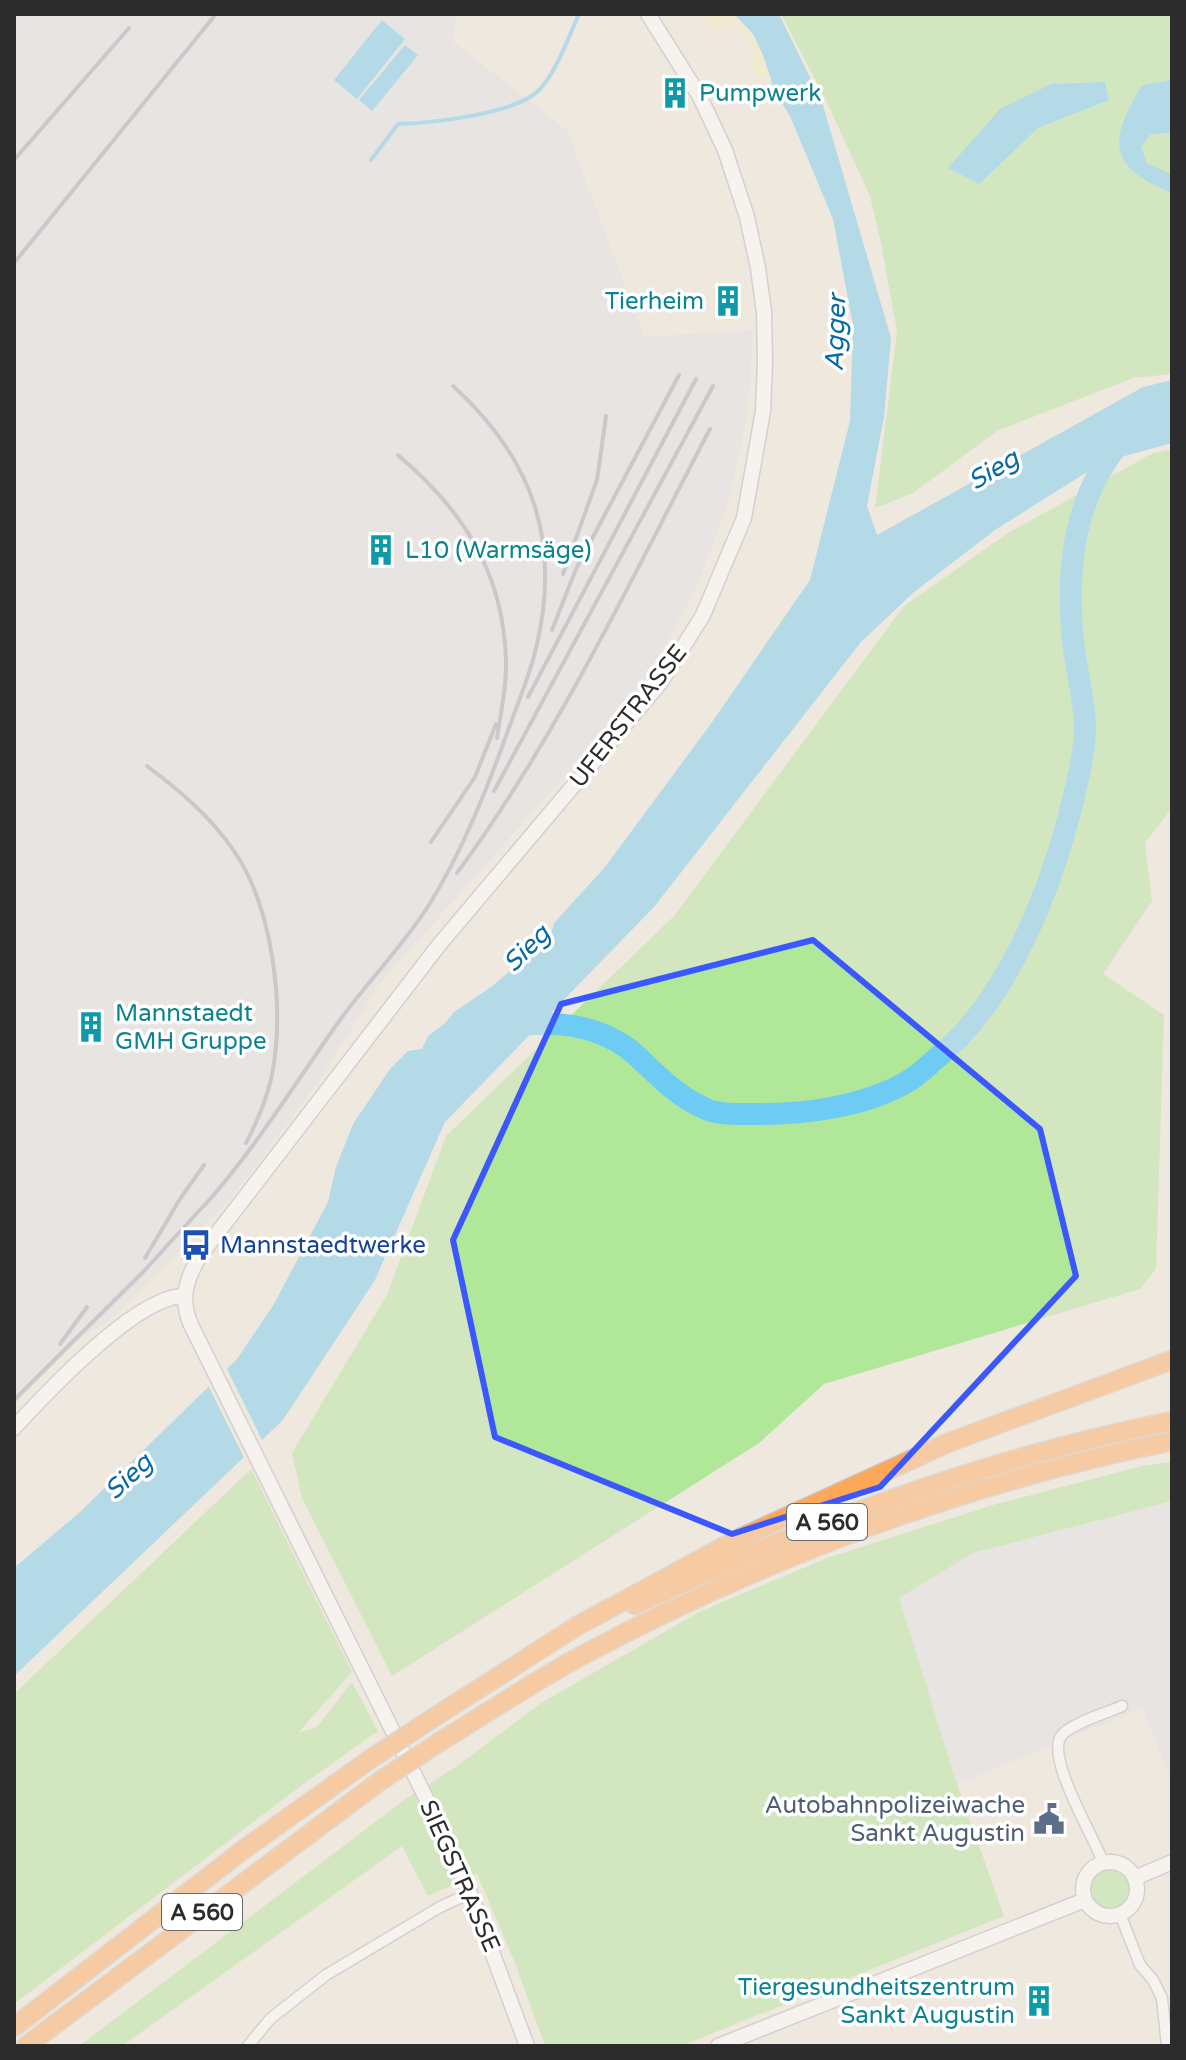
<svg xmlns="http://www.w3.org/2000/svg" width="1186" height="2060" font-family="'Varela Round',sans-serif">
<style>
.industrial{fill:#e1dfe7}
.green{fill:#b0e799}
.sand{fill:#f4eec0}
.water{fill:#6dcbf4}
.pier{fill:#eee8de}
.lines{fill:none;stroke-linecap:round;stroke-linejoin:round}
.stream{stroke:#6dcbf4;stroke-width:4}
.river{stroke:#6dcbf4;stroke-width:22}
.street-casing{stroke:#b2b4c0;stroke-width:13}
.secondary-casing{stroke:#b2b4c0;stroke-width:17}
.highway-casing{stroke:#c8c8c8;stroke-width:21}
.street{stroke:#fff;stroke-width:10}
.secondary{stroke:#fff;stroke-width:14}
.highway{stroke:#ffa759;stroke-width:18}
.rail{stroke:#a0a3b7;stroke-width:4}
.highway-bridge-casing{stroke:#c8c8c8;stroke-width:21;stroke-linecap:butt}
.highway-bridge{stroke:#ffa759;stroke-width:18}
.marked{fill:none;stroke:#3b57ff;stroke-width:6;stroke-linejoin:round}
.labels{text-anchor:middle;stroke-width:7;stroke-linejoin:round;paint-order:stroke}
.shield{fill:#fff;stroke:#6b6b6b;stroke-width:2}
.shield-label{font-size:22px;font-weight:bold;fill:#2c2c2c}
.culture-label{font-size:24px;fill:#0d838f;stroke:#fff;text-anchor:start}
.street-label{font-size:24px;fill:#2c2c2c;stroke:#fff}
.transit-label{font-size:24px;fill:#164399;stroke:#fff;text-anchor:start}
.service-label{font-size:24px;fill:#4e5e75;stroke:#fff;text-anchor:end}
.water-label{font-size:26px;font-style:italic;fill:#0769a5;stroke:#fff}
</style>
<rect width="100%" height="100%" fill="#eee8de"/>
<path class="industrial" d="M14 14H458L452 41 567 130 644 337 753 330 747 416 730 497 695 592 649 673 587 751 380 983 315 1086 231 1198 116 1315 78 1341 14 1405Z
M1172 1501V1784L1143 1708 957 1784 899 1598 973 1553Z"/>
<path class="green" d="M781 14H1172V374L1133 378 997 431 913 493 875 508 897 331 881 243 870 196 826 100Z
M1172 449V808L1145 843 1152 901 1103 974 1164 1015 1156 1269 1140 1289 824 1384 759 1443 392 1676 302 1498 292 1453 387 1295 446 1136 674 916 904 606 1008 533 1153 453Z
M1172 1462V1501L973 1553 899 1598 957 1784 1004 1916 681 2046H545L515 1963 477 1874 428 1896 402 1846 122 2046H79L407 1798 457 1766 541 1703 699 1612 827 1558 993 1505 1142 1466Z
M251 1469 352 1672 298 1733 317 1727 352 1682 378 1731 306 1782 14 2004V1694Z
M1091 1889a19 19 0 1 1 38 0a19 19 0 1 1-38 0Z"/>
<path class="sand" d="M705 14H734C754 34 763 53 771 80L763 75 759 78 748 64 754 50 736 23 714 30 708 28Z"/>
<path class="water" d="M734 14H779L822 102 891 338 884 417 867 506 877 535 1143 387 1172 380V443L1103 462 995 530 913 593 861 642 654 907 445 1122 375 1280 283 1420 14 1676V1568L80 1512 237 1359 274 1304 328 1202 336 1167 353 1124 390 1069 408 1051 422 1049 428 1036 444 1024 454 1012 491 987 550 937 554 923 605 867 710 725 810 580 850 421 853 325 833 219 790 116 775 92 763 55 753 34Z
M382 20 405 39 357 99 334 80Z
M405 45 418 55 372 111 359 100Z
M1172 80V132L1150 135 1141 147 1147 163 1172 175V193C1106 167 1109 140 1142 85Z
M1105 82 1109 100 1038 128 979 184 948 168 1000 109 1051 84Z"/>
<path class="pier" d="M225 1365 264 1444 246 1462 207 1383Z"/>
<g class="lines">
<path class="stream" d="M371 160 398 124C431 123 516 114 539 90 556 73 569 36 579 14"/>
<path class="river" d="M512 1026C556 1020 603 1025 637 1056 657 1075 678 1097 704 1108 717 1115 737 1114 752 1114 802 1115 866 1107 910 1080 920 1074 929 1065 938 1057 1008 1000 1051 889 1072 804 1078 779 1085 752 1085 726 1084 694 1074 662 1072 630 1067 564 1076 493 1121 442"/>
<defs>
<path id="street" d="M1103 1862C1094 1837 1046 1759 1061 1736 1069 1724 1109 1712 1122 1706
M1120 1914 1140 1965 1153 1980 1162 1998 1167 2046
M248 2046 270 2019 326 1975 440 1907 470 1893"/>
<path id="secondary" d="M14 1428C46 1393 137 1296 184 1296
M1083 1889a27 27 0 1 1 54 0a27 27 0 1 1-54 0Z
M1135 1878 1172 1862
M527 2046 470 1893 425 1796 191 1325C179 1298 187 1276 202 1253L439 945 661 682 703 615 744 518 763 411 765 362 764 312 758 268 747 217 725 150 700 97 648 14
M718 2046 1085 1900"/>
<path id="highway" d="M635 1605C810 1524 983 1459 1172 1421
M430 1720 577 1626 738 1539 950 1442 1172 1360
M441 1741C487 1713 533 1682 581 1656 766 1557 966 1483 1172 1441
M14 2027 243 1850 369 1760
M26 2046 380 1781"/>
</defs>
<use href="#street" class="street-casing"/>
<use href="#secondary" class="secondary-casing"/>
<use href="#highway" class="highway-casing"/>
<use href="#street" class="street"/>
<use href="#secondary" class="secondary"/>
<use href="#highway" class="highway"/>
<path class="rail" d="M14 160 129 28
M14 263 216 14
M398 455C463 510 503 572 506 659 507 685 501 712 497 738
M563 574 597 480 606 416
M552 630 576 569 679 375
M528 697 696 379
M147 766C179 790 211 817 234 851 273 908 285 1007 272 1075 267 1098 257 1122 246 1143
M494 791 713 386
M431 842 475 777 496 724
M457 873C558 736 631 579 710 429
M204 1206C256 1148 295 1083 340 1020 368 981 403 946 429 905 463 850 487 789 509 728 518 702 530 675 536 648 562 542 533 459 453 386
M145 1258 180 1199 204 1165
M60 1344 87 1307
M14 1400 143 1272 209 1200"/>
<defs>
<path id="highway-bridge" d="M369 1760 430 1720
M380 1781 441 1741"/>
</defs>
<use href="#highway-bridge" class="highway-bridge-casing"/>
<use href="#highway-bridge" class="highway-bridge"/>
</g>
<path d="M0 0H1186V2060H0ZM813 940 1040 1129 1076 1276 880 1487 732 1534 495 1437 453 1240 561 1004Z" fill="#eee8de" fill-opacity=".55" fill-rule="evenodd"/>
<path class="marked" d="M813 940 1040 1129 1076 1276 880 1487 732 1534 495 1437 453 1240 561 1004Z"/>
<defs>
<symbol id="building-bare" viewBox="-9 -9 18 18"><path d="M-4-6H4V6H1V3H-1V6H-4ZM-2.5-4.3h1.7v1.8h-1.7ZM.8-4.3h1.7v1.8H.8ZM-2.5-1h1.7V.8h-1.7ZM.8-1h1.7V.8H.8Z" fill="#0f9aa8" stroke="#fff" stroke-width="2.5" paint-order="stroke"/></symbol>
<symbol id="bus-bare" viewBox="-9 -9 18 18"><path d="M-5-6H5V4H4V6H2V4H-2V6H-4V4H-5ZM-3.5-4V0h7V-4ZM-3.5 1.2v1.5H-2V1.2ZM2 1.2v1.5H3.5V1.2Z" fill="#1a4fb4" stroke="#fff" stroke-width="2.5" paint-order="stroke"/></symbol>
<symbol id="civic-bare" viewBox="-9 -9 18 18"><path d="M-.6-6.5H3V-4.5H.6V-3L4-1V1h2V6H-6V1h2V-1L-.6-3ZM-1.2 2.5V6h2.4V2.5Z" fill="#5c6f8a" stroke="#fff" stroke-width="2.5" paint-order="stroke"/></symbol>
</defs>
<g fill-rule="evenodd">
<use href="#building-bare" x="653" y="71" width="44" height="44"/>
<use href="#building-bare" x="706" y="279" width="44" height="44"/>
<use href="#building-bare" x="359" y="528" width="44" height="44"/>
<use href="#building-bare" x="69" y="1005" width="44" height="44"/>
<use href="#bus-bare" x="174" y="1223" width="44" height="44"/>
<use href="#civic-bare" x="1027" y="1797" width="44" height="44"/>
<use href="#building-bare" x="1017" y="1979" width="44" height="44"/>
</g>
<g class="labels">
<g class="shield">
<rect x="787" y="1504" width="80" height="36" rx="6"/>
<rect x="162" y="1894" width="80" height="36" rx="6"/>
</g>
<g class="shield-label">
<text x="827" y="1530">A 560</text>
<text x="202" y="1920">A 560</text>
</g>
<g class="culture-label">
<text x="699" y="101">Pumpwerk</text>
<text x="704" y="309" text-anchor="end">Tierheim</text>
<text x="405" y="558">L10 (Warmsäge)</text>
<text x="115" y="1021">Mannstaedt<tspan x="115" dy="28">GMH Gruppe</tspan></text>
<text x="1015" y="1995" text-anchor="end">Tiergesundheitszentrum<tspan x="1015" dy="28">Sankt Augustin</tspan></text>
</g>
<g class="street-label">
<text transform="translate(628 716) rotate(-52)" y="8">UFERSTRASSE</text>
<text transform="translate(460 1876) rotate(66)" y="8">SIEGSTRASSE</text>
</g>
<g class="transit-label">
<text x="220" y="1253">Mannstaedtwerke</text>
</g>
<g class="service-label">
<text x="1025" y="1813">Autobahnpolizeiwache<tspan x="1025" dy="28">Sankt Augustin</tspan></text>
</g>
<g class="water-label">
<text transform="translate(835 333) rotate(-88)" y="9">Agger</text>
<text transform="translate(993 469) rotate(-31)" y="9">Sieg</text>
<text transform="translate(526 948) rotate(-45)" y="9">Sieg</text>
<text transform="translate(128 1476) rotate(-43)" y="9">Sieg</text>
</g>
</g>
<rect width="1186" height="2060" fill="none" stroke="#2c2c2c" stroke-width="32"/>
</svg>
